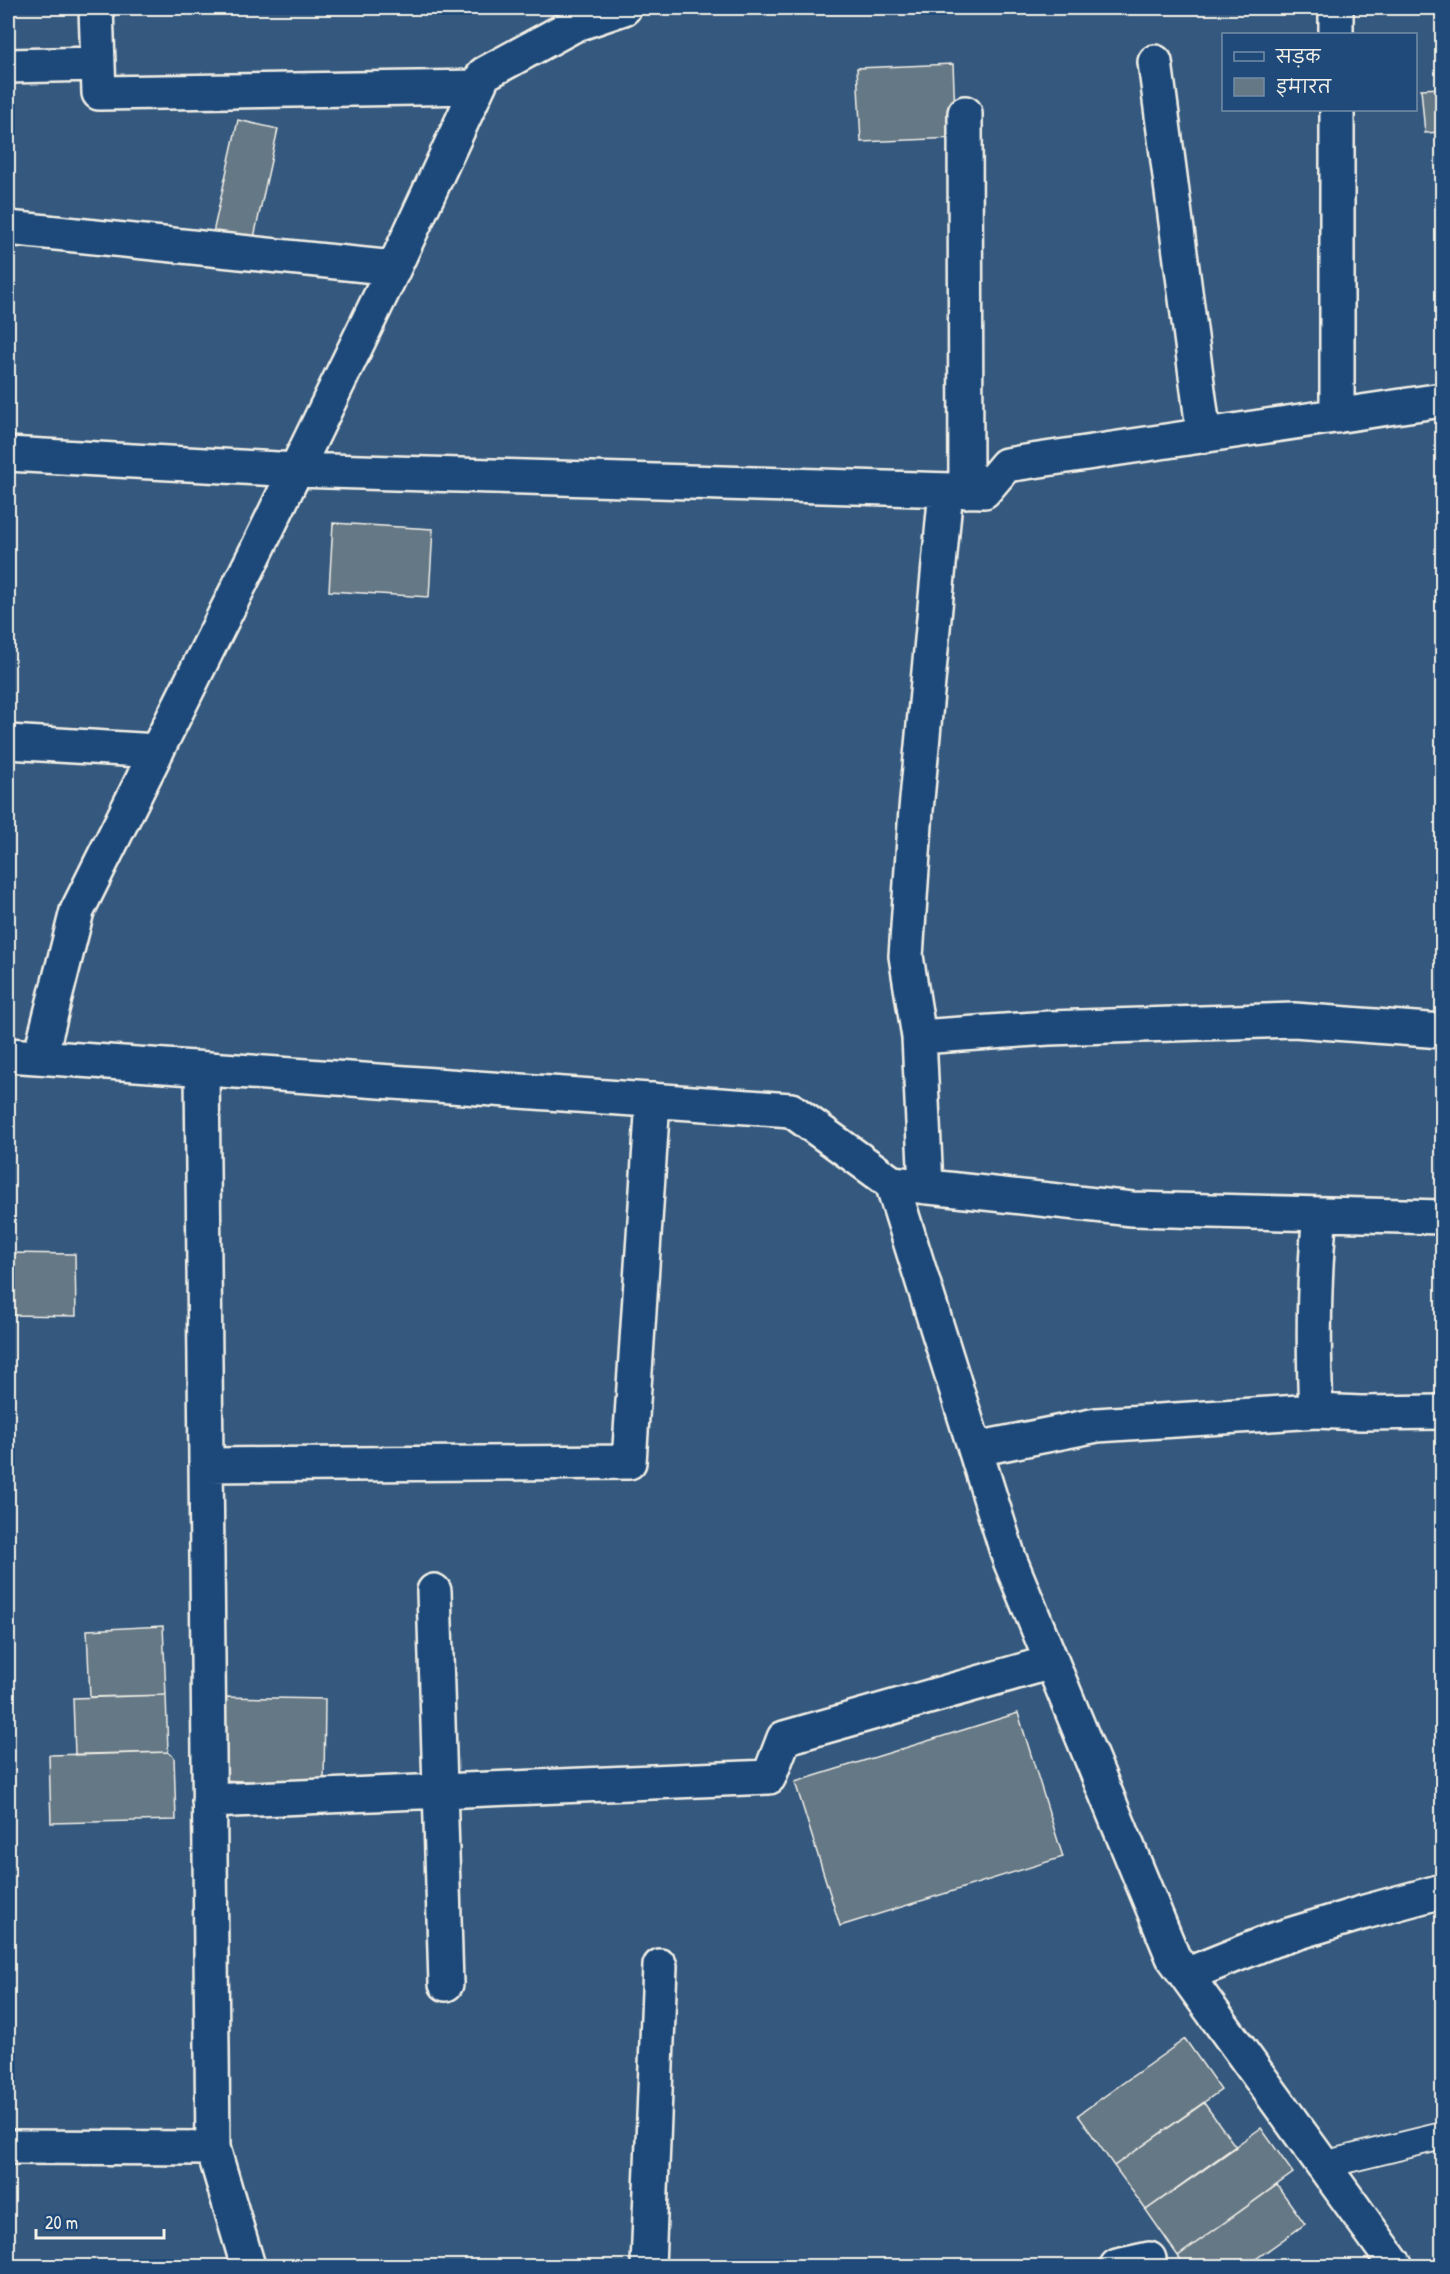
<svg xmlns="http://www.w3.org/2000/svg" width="1450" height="2274" font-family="'Patrick Hand','Playpen Sans Deva',sans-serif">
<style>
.building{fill:#657886;stroke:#f4f1e8;stroke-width:1.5}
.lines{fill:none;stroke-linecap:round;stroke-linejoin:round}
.service-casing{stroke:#f4f1e8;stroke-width:30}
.minor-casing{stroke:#f4f1e8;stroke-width:38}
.service{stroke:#1f4a7a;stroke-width:26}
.minor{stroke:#1f4a7a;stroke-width:33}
</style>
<rect width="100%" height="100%" fill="#34587e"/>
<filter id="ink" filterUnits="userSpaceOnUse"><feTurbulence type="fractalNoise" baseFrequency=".0167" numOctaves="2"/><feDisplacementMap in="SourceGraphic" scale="12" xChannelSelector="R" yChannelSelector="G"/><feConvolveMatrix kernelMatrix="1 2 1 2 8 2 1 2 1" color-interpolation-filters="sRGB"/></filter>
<g filter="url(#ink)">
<path class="building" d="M953 64 956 138 861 142 857 68Z
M1442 88V132L1425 133 1421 89Z
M238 120 278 129 253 242 213 233Z
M333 523 433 529 429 597 329 591Z
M8 1253 75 1254 76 1316 8 1315Z
M163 1626 166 1695 90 1697 87 1630Z
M166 1695 168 1752 75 1755 73 1698Z
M221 1697 325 1699 324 1784 218 1780Z
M1018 1713 1063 1857 840 1926 795 1782Z
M168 1752 174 1757 176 1820 51 1823 49 1755Z
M1185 2039 1221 2090 1114 2166 1078 2115Z
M1204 2103 1236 2147 1146 2210 1114 2166Z
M1261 2128 1293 2173 1178 2256 1146 2210Z
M1277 2185 1305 2224 1246 2266H1185L1178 2256Z"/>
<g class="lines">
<defs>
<path id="service" d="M1323 2165 1442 2136"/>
<path id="minor" d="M96 8 99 93 478 87
M1336 8V34
M1155 62 1204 436
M8 66 98 64
M1337 110V416
M965 113 966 491
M8 228 394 268
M8 454 296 470 984 491 1006 465 1442 400
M8 742 157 751
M919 1037 1049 1028 1294 1020 1442 1031
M8 1055 791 1110 892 1183 1132 1209 1442 1217
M40 1057 77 911 256 552 394 268 484 74 574 25 624 8
M202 1069 213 2148 248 2266
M892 1183 1009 1558 1173 1957 1396 2266
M926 1187 919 1037 906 956 916 810 946 490
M1316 1411C1313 1343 1313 1282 1320 1214
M976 1449 1097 1425 1316 1411 1361 1413 1442 1412
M206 1465 629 1462 653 1100
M434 1591 446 1984
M209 1801 769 1777 784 1738 1052 1662
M1186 1975 1273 1940 1365 1912 1442 1891
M8 2147 213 2148
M648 2266 660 1966
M1117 2266 1149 2259"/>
</defs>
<use href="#service" class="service-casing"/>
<use href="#minor" class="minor-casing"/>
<use href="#service" class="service"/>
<use href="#minor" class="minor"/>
</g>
</g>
<rect width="1450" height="2274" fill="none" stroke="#1f4a7a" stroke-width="30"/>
<rect x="15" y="15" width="1420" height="2244" fill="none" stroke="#f4f1e8" stroke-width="2" filter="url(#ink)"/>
<rect x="1222" y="33" width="195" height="78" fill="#1f4a7a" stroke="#748da6" stroke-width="1.5"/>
<rect x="1234" y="52" width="30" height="9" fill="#1f4a7a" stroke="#748da6" stroke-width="1.5"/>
<text x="1276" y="63" font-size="18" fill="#f4f1e8">सड़क</text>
<rect x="1234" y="78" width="30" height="18" fill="#657886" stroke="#748da6" stroke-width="1.5"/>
<text x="1276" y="93" font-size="18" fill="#f4f1e8">इमारत</text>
<path d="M36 2229v9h128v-9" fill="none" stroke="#f4f1e8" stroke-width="3"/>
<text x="45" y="2229" font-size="18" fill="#f4f1e8" stroke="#1f4a7a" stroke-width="4.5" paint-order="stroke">20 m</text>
</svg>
